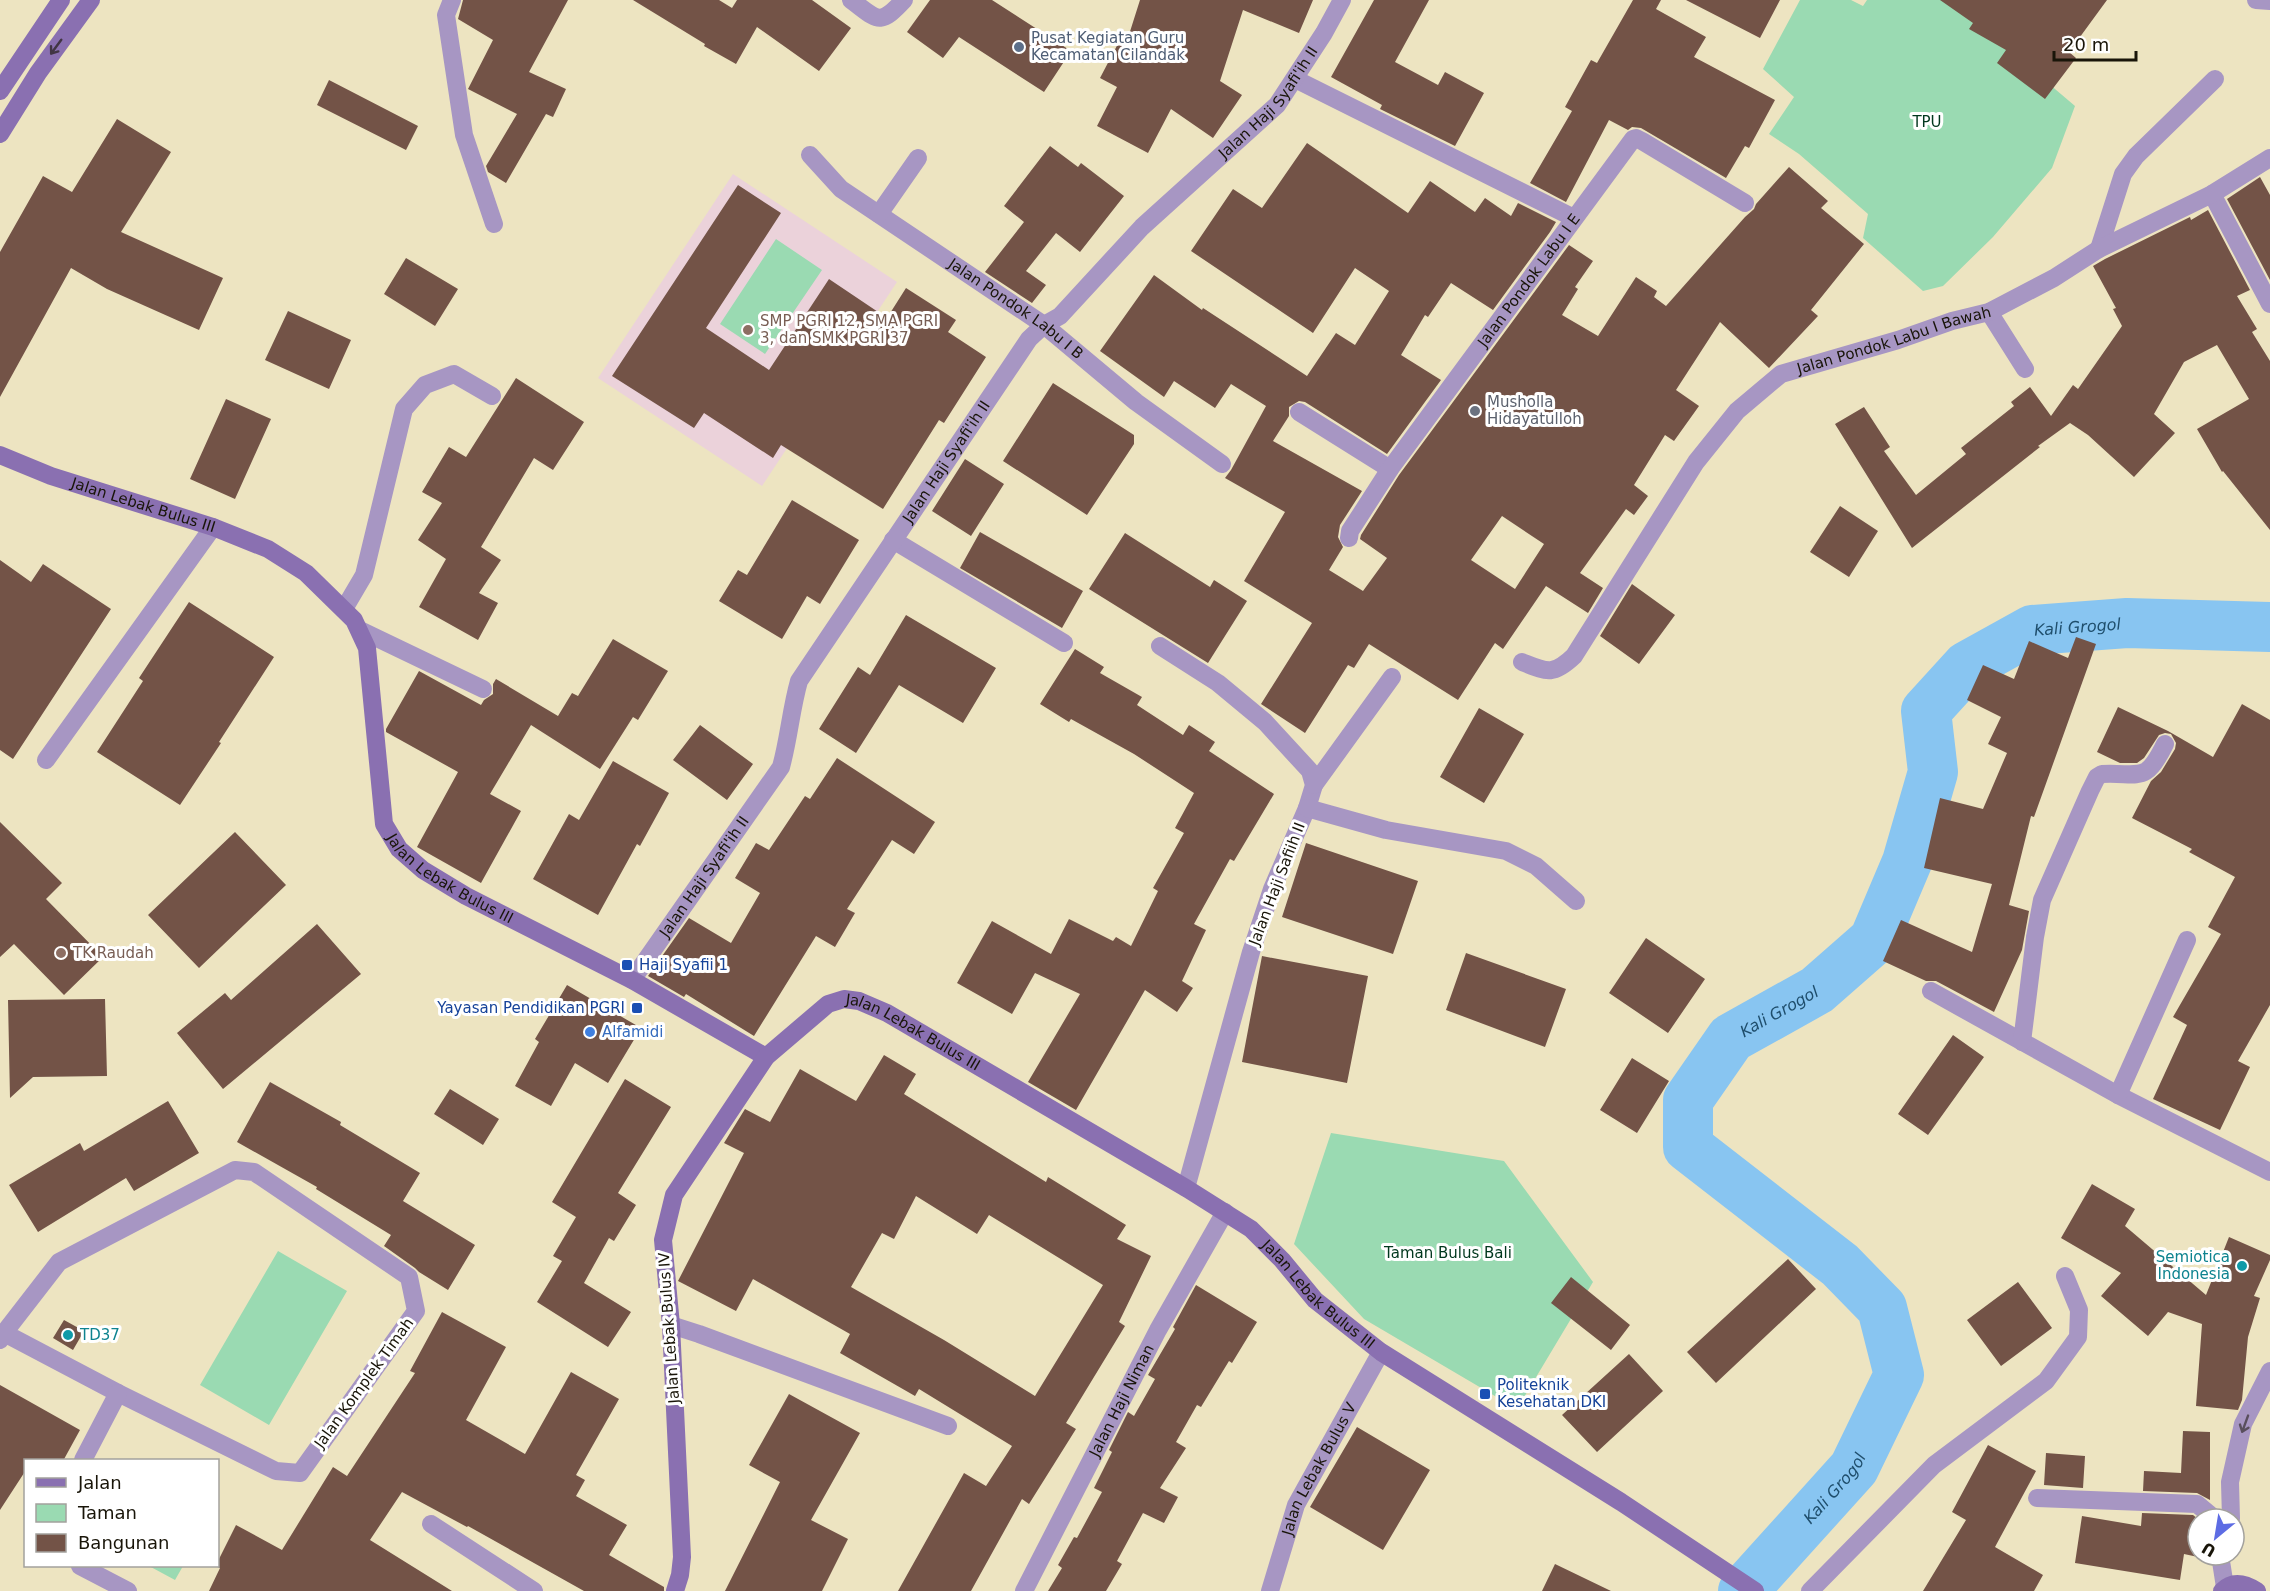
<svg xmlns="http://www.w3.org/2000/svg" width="2270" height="1591" font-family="'DejaVu Sans',sans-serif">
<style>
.education{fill:#ebd2da}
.green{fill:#9adab2}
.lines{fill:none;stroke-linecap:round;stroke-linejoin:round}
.river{stroke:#88c5f1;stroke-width:50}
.building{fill:#735347;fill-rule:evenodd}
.street{stroke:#a796c3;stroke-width:18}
.secondary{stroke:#8a70b1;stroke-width:18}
.oneway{stroke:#413544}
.oneway2{stroke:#594f5d}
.service-dot{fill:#5c6f8a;stroke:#fff;stroke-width:2}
.education-dot{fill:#8d6e63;stroke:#fff;stroke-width:2}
.worship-dot{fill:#6b7280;stroke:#fff;stroke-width:2}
.transit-dot{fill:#1a4fb4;stroke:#fff;stroke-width:2}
.shop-dot{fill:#3f7fe0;stroke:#fff;stroke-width:2}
.culture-dot{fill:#0f9aa8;stroke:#fff;stroke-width:2}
.labels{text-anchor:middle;stroke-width:6;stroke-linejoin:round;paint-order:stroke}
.service-label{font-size:15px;fill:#4e5e75;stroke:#fff;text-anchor:start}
.street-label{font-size:15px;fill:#191509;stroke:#fff}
.park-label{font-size:15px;fill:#00371d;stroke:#fff}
.education-label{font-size:15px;fill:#785e54;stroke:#fff;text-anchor:start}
.worship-label{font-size:15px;fill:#5b616d;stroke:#fff;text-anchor:start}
.transit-label{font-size:15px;fill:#164399;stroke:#fff;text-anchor:start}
.shop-label{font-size:15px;fill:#366cbe;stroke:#fff;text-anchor:start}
.culture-label{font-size:15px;fill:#0d838f;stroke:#fff;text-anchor:end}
.water-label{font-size:16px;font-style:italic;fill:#1f4e6c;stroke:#fff}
</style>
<rect width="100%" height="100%" fill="#ede4c1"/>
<path class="education" d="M733 174 897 282 762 486 598 378Z"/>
<path class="green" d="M1800 0H1851L1863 6 1867 0H1950L2075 106 2052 168 1993 237 1943 286 1923 291 1863 238 1868 214 1799 154 1769 134 1794 97 1763 69Z
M776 239 822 270 765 354 720 324Z
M1331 1133 1504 1161 1593 1282 1517 1409 1364 1319 1294 1244Z
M278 1251 347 1291 269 1425 200 1385Z
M149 1566H183L175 1580Z"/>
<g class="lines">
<path class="river" id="s1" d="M1743 1591 1854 1468 1899 1375 1882 1308 1840 1265 1688 1147V1100L1731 1038 1817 990 1874 940 1907 862 1933 772 1926 711 1967 666 2032 630 2127 623 2270 627"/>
</g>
<path class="building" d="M463 0H568L529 72 566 89 553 117 546 114 506 183 488 172 486 166 517 114 468 89 493 40 458 19Z
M633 0H719L732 8 737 0H812L851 28 819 71 757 27 736 64 704 46 705 44Z
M930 0H992L1071 51 1044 92 959 37 943 58 907 32Z
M1140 0H1313L1299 33 1243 10 1220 81 1242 95 1213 138 1171 109 1148 153 1097 126 1117 87 1100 78 1121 38 1127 41Z
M1374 0H1429L1395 62 1438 85 1445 72 1484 93 1455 146 1380 109 1382 105 1331 77Z
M1633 0H1661L1656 9 1706 37 1694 57 1775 100 1749 148 1745 146 1726 178 1641 128 1632 127 1628 130 1609 120 1566 202 1530 183 1572 111 1565 107 1591 60 1597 63Z
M1686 0H1780L1760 38Z
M1940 0H2107L2069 52 2076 58 2045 99 1997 63 2006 50 1969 29 1973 23Z
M329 80 418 126 406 150 317 105Z
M117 119 171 152 121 232 223 278 199 330 107 289 71 268 0 397V252L43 176 72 192Z
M1307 143 1408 213 1430 181 1475 212 1485 198 1511 216 1518 203 1556 222 1550 232 1493 310 1451 283 1428 317 1425 315 1401 355 1441 380 1387 454 1305 402 1299 401 1289 407V416L1273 441 1362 491 1340 525 1338 537 1343 547 1329 570 1363 591 1387 558 1360 539 1361 535 1399 475 1569 245 1593 261 1575 287 1578 289 1562 315 1598 336 1636 277 1657 291 1654 297 1666 306 1745 217 1754 209 1756 204 1789 167 1828 201 1821 208 1864 244 1811 310 1818 316 1769 368 1720 322 1676 390 1699 406 1674 441 1665 435 1634 485 1648 496 1634 515 1626 509 1580 573 1603 588 1588 613 1546 586 1503 649 1495 643 1458 700 1369 644 1354 668 1348 665 1305 733 1261 704 1312 623 1244 581 1285 512 1225 478 1231 470 1266 406 1231 384 1215 408 1174 381 1164 397 1100 351 1154 275 1202 310 1203 308 1307 376 1336 333 1355 345 1389 291 1355 268 1313 333 1191 251 1233 189 1262 208ZM1502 516 1544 544 1515 589 1471 560Z
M1050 146 1078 167 1081 163 1124 196 1080 252 1056 233 1026 271 1046 285 1032 303 985 272 1024 222 1004 206Z
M2260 177 2270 195V280L2227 199Z
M738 185 781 213 706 328 769 370 829 279 887 318 906 288 956 320 948 332 986 357 944 423 939 420 883 509 781 445 773 458 704 413 694 428 612 376Z
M2208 210 2250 290 2237 296 2257 329 2252 332 2270 361V530L2223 471 2222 472 2197 429 2249 399 2217 345 2184 362 2154 414 2175 433 2134 477 2088 435 2070 423 2038 446 2040 447 1912 548 1835 424 1864 407 1890 447 1884 451 1916 495 1966 454 1961 448 2014 406 2011 402 2030 387 2051 416 2073 385 2078 389 2122 326 2113 309 2116 308 2093 266 2105 259 2190 217 2191 220Z
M406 258 458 289 435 326 384 294Z
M288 311 351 340 329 389 265 360Z
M516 378 584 422 553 470 534 458 481 547 501 560 479 593 498 603 478 640 419 607 446 559 418 540 442 503 422 492 449 447 466 457Z
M1053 383 1134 435V444L1087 515 1003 461Z
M226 399 271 419 235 499 190 479Z
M965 459 1004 484 971 536 932 511Z
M792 500 859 540 820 604 807 596 782 639 719 601 738 570 747 575Z
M1840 506 1878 531 1849 577 1810 552Z
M980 532 1083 591 1062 628 960 568Z
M1125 533 1210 587 1214 580 1247 601 1208 663 1089 589Z
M0 560 31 582 43 564 111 609 13 759 0 750Z
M1632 584 1675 615 1639 664 1600 636Z
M189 602 274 657 219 742 221 743 180 805 97 752 143 681 139 678Z
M906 615 996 668 963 723 899 685 856 753 819 729 858 667 870 675Z
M2076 637 2096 644 2034 817 2031 816 2009 905 2029 911 2022 950 1994 1012 1936 981H1926L1883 961 1901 920 1972 952 1992 884 1924 868 1940 798 1983 809 2007 753 1988 744 2001 717 1967 700 1983 665 2014 679 2029 641 2068 658Z
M613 639 668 671 638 720 633 717 600 769 531 725 490 794 521 811 481 883 417 847 458 772 386 732V729L419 671 481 705 484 700 493 694V684L496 679 558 716 572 693 578 696Z
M1075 649 1104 667 1100 673 1142 697 1137 705 1183 735 1189 725 1215 742 1209 751 1274 794 1234 861 1230 859 1194 924 1206 930 1182 981 1193 988 1177 1012 1145 990 1076 1110 1028 1082 1080 994 1035 973 1012 1014 957 983 992 921 1051 954 1069 919 1113 941 1116 937 1131 946 1158 891 1153 888 1184 833 1175 828 1194 793 1134 754 1071 719 1069 722 1040 704Z
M2242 704 2270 720V1005L2238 1061 2250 1067 2220 1130 2153 1099 2187 1025 2173 1017 2221 934 2208 927 2235 877 2189 852 2192 849 2132 818 2151 781 2161 772 2175 749 2176 743 2171 734 2165 733 2159 735 2144 758 2137 763H2120L2097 752 2118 707 2168 731 2213 757Z
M1479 708 1524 734 1484 803 1440 777Z
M700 725 753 764 727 800 673 760Z
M837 758 935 822 914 854 892 840 847 909 855 913 835 947 816 936 754 1036 686 994 684 997 648 976 689 918 731 943 760 893 735 878 756 843 769 850 805 796 810 799Z
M613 761 669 793 640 846 637 844 598 915 533 879 569 814 579 820Z
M0 822 62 883 46 899 103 957 64 995 14 944 0 957Z
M235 832 286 885 199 968 148 915Z
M1306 843 1418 881 1393 954 1282 917Z
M317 924 361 974 223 1089 177 1033 225 993 231 1000Z
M1646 938 1705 979 1668 1033 1609 993Z
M1466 953 1566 989 1545 1047 1446 1010Z
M1262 956 1368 976 1347 1083 1242 1062Z
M567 985 641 1028 608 1083 575 1063 551 1106 515 1086 539 1042 535 1039Z
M105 999 107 1076 33 1077 10 1098 8 1000Z
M1953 1035 1984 1057 1928 1135 1898 1114Z
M884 1055 916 1074 904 1094 1046 1182 1048 1177 1126 1225 1117 1239 1151 1256 1119 1322 1125 1326 1066 1423 1076 1429 1029 1504 1022 1499 971 1591H898L964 1473 986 1486 1012 1446 919 1389 915 1396 840 1353 850 1334 753 1279 736 1311 678 1281 744 1153 724 1143 745 1109 770 1122 800 1069 856 1101ZM916 1196 977 1234 989 1215 1103 1285 1035 1396 944 1340 851 1287 882 1233 894 1239Z
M1632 1058 1669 1081 1637 1133 1600 1110Z
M625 1079 671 1107 618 1193 636 1205 614 1241 609 1238 584 1283 631 1312 608 1347 537 1302 562 1261 553 1256 576 1217 552 1202Z
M270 1082 341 1122 340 1125 420 1173 403 1201 475 1245 448 1290 419 1272 415 1268 384 1246 391 1235 316 1189 317 1187 237 1142Z
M450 1089 499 1119 483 1145 434 1114Z
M168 1101 199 1153 134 1191 126 1178 38 1232 9 1185 80 1143 84 1151Z
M2092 1184 2135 1209 2125 1226 2206 1295 2229 1237 2270 1255V1260L2254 1296 2260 1298 2248 1337 2242 1400 2238 1410 2196 1406 2202 1324 2168 1312 2148 1336 2101 1296 2121 1273 2061 1238Z
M1788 1259 1816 1289 1716 1383 1687 1352Z
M1571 1277 1630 1325 1611 1350 1551 1303Z
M2018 1282 2052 1328 2001 1366 1967 1320Z
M1196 1285 1257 1322 1232 1363 1229 1361 1201 1407 1197 1405 1176 1442 1186 1448 1160 1488 1178 1497 1164 1523 1143 1513 1117 1561 1122 1564 1106 1591H1048L1062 1568 1058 1565 1074 1537 1077 1538 1102 1492 1094 1488 1112 1452 1109 1450 1128 1412 1134 1416 1155 1379 1148 1375 1175 1329 1173 1327Z
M442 1312 506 1347 466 1420 525 1454 571 1372 619 1399 576 1475 585 1480 576 1496 627 1525 609 1555 664 1587V1591H584L468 1526 467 1527 402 1492 370 1540 452 1591H209L220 1568 215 1566H218V1561L236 1525 282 1550 333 1467 347 1476 415 1373 410 1371Z
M64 1320 84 1331 73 1350 53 1338Z
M1629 1354 1663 1391 1597 1452 1562 1415Z
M0 1385 80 1430 63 1461H26V1470L0 1510Z
M789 1394 860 1433 811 1520 848 1539 822 1591H725L780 1482 749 1465Z
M1357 1427 1430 1470 1383 1550 1310 1507Z
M2183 1431 2210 1432V1500L2197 1493 2143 1491 2144 1471 2181 1473Z
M1988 1445 2036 1471 1995 1547 2043 1575 2034 1591H1923L1966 1520 1952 1512Z
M2046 1453 2085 1456 2083 1488 2044 1485Z
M2142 1513 2193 1515 2198 1519V1557L2184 1554 2180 1580 2075 1563 2082 1516 2141 1526Z
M1555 1564 1611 1591H1542Z"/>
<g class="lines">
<g class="street">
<path d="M452 0 446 15 464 135 494 224"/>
<path d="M851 0C878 20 879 27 904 0"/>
<path d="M2256 0 2270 1"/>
<path d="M1295 79 1574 218"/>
<path id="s2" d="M810 155 841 189 1044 325 1136 402 1222 464"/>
<path d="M2212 194 2270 304"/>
<path d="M879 214 918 158"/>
<path d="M2099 249 2123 174 2136 156 2215 79"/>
<path d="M1989 312 2025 369"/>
<path d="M1299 412 1390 469"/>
<path id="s3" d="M1349 538 1350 531 1390 469 1633 139 1636 138 1642 141 1745 203"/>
<path d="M893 540 1064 643"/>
<path d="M344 609 364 575 404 409 425 385 454 374 492 396"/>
<path d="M360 630 483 689"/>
<path d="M1160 646 1218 683 1265 722 1310 771 1314 785 1307 808 1272 889 1251 952 1186 1188"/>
<path id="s4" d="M1522 662C1547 672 1553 676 1574 656L1696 462 1737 411 1781 374 1898 340 1952 321 1989 312 2054 278 2099 249 2212 194 2270 158"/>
<path d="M46 760 213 527"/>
<path d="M1314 785 1392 677"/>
<path d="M1307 808 1386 830 1506 851 1536 866 1576 901"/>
<path id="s5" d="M632 980 781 767C789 738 791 709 799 681L1029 339 1044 325 1060 316 1142 227 1277 105 1324 33 1342 0"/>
<path d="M1931 991 2118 1095 2270 1172"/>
<path d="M2022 1042 2035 937 2042 900 2090 791 2097 777 2102 774C2140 772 2145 785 2165 744"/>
<path d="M2118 1095 2187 940"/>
<path d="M671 1325 699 1334 948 1426"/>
<path d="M0 1340 4 1333 59 1262 235 1170 254 1172 409 1277 416 1311 300 1473 276 1471 118 1393 4 1333"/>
<path d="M83 1460 118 1393"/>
<path d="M2037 1498 2197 1504 2215 1519"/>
<path d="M2231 1519 2230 1482 2243 1424 2270 1371"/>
<path d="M431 1524 534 1591"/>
<path d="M2220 1555 2225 1587"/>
<path d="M80 1566 128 1591"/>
<path id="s6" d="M1024 1591 1158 1330 1225 1212"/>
<path id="s7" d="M1270 1591 1296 1505 1381 1352"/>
<path d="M1810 1591 1934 1465 2046 1381 2078 1337 2079 1310 2065 1276"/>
</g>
<g class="secondary">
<path d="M0 91 61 0"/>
<path d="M0 134 38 73 91 0"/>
<path id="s8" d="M0 455 51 476 213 527 268 549 306 573 354 620 367 648 384 824 399 849 423 870 466 896 632 980 766 1057"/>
<path id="s9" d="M675 1591 680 1575 682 1557 671 1325 663 1240 674 1195 766 1057 828 1004 844 999 859 1001 887 1013 1186 1188 1251 1229 1282 1260 1315 1300 1381 1352 1621 1502 1755 1591"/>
<path d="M2222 1591C2233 1580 2246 1584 2257 1591"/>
</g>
</g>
<defs><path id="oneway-shaft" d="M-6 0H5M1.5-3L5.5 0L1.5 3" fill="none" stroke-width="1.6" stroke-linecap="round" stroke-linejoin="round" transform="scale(1.5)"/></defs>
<use class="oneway" href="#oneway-shaft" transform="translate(56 47) rotate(126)"/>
<use class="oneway2" href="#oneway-shaft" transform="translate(2245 1424) rotate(110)"/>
<circle class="service-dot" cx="1019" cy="47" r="6"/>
<g class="education-dot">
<circle cx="748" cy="330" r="6"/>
<circle cx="61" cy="953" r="6"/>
</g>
<circle class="worship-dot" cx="1475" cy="411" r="6"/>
<g class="transit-dot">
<rect x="621" y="959" width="12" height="12" rx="3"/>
<rect x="631" y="1002" width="12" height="12" rx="3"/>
<rect x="1479" y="1388" width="12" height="12" rx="3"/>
</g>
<circle class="shop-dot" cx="590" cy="1032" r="6"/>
<g class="culture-dot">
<circle cx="2242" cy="1266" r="6"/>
<circle cx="68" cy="1335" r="6"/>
</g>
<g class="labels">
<g class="service-label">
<text x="1031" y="43">Pusat Kegiatan Guru<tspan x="1031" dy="17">Kecamatan Cilandak</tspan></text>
</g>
<g class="street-label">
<text dy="5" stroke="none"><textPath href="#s5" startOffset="1098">Jalan Haji Syafi'ih II</textPath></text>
<text dy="5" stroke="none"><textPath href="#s3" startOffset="315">Jalan Pondok Labu I E</textPath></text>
<text dy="5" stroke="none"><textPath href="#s2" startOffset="258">Jalan Pondok Labu I B</textPath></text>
<text dy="5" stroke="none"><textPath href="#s4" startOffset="528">Jalan Pondok Labu I Bawah</textPath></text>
<text dy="5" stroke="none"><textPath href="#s5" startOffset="612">Jalan Haji Syafi'ih II</textPath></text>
<text dy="5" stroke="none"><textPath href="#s8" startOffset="152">Jalan Lebak Bulus III</textPath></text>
<text dy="5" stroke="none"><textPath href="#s8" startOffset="692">Jalan Lebak Bulus III</textPath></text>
<text dy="5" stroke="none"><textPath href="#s5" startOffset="126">Jalan Haji Syafi'ih II</textPath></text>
<text transform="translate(1277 884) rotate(-69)" y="5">Jalan Haji Safiih II</text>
<text dy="5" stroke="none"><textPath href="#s9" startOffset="740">Jalan Lebak Bulus III</textPath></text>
<text dy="5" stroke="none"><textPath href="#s9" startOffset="1226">Jalan Lebak Bulus III</textPath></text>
<text transform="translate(669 1328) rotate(-94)" y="5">Jalan Lebak Bulus IV</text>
<text transform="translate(364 1383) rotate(-54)" y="5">Jalan Komplek Timah</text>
<text dy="5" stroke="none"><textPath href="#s6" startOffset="214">Jalan Haji Niman</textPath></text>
<text dy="5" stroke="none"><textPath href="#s7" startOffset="132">Jalan Lebak Bulus V</textPath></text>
</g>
<g class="park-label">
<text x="1927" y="127">TPU</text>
<text x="1448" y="1258">Taman Bulus Bali</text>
</g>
<g class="education-label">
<text x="760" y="326">SMP PGRI 12, SMA PGRI<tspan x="760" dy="17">3, dan SMK PGRI 37</tspan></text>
<text x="73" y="958">TK Raudah</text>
</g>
<g class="worship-label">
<text x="1487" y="407">Musholla<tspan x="1487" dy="17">Hidayatulloh</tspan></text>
</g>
<g class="transit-label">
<text x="639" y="970">Haji Syafii 1</text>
<text x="625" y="1013" text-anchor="end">Yayasan Pendidikan PGRI</text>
<text x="1497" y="1390">Politeknik<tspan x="1497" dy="17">Kesehatan DKI</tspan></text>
</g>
<g class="shop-label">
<text x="602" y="1037">Alfamidi</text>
</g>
<g class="culture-label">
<text x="2230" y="1262">Semiotica<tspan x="2230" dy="17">Indonesia</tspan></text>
<text x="80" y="1340" text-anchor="start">TD37</text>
</g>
<g class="water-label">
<text dy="6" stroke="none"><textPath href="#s1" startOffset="1308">Kali Grogol</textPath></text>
<text dy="6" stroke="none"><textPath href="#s1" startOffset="768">Kali Grogol</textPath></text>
<text dy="6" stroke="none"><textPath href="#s1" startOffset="138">Kali Grogol</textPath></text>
</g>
</g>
<rect x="24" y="1459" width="195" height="108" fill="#ffffff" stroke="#a3a19d" stroke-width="1.5"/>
<rect x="36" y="1478" width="30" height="9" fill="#8a70b1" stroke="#a3a19d" stroke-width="1.5"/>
<text x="78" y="1489" font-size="18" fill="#191509">Jalan</text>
<rect x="36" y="1504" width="30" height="18" fill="#9adab2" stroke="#a3a19d" stroke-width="1.5"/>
<text x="78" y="1519" font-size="18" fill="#191509">Taman</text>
<rect x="36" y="1534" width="30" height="18" fill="#735347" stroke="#a3a19d" stroke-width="1.5"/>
<text x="78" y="1549" font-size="18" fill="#191509">Bangunan</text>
<g transform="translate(2216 1537) rotate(210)"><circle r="28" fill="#ffffff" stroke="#a3a19d" stroke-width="1.5"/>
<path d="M0-4.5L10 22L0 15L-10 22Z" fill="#5d6ce4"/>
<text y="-9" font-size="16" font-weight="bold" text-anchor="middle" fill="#191509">U</text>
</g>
<path d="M2054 51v9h82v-9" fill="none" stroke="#191509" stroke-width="3"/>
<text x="2063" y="51" font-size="18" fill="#191509" stroke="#ffffff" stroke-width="4.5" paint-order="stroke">20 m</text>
</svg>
